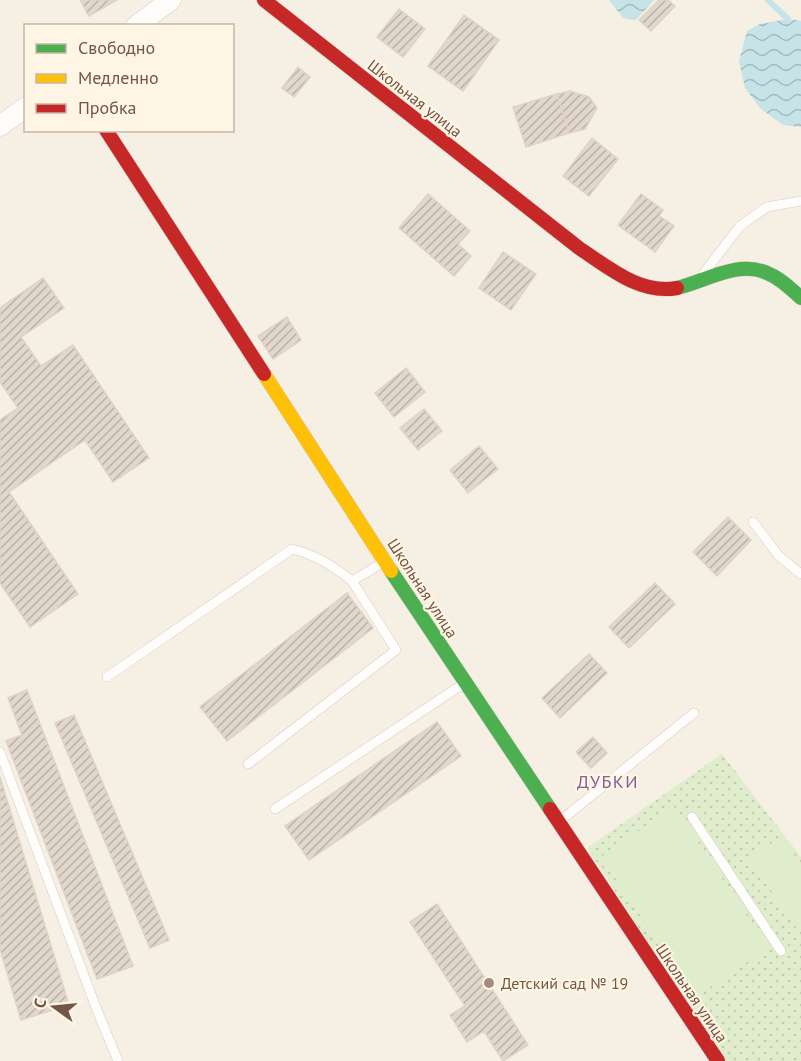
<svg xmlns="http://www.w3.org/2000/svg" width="801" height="1061" font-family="'PT Sans',sans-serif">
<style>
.park{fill:url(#park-dots)}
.garden{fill:#e0edcd}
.water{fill:url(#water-waves)}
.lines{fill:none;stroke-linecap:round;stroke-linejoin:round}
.stream{stroke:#c6e3e7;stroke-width:6}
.building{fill:url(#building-hatch);stroke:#dfd2c6;stroke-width:1.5}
.lane-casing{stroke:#d7ccc3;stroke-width:10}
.street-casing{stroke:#d7ccc3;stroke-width:21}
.fast-casing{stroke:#d6cbc1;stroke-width:15}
.slow-casing{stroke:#d6cbc1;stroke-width:15}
.jam-casing{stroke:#d6cbc1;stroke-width:15}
.lane{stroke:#fefdfb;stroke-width:9}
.street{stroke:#fefdfb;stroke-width:20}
.fast{stroke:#4caf50;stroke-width:14}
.slow{stroke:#ffc107;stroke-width:14}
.jam{stroke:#c62828;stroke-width:14}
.poi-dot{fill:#a28c7c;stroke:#fff5e4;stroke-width:2}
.labels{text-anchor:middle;stroke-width:4.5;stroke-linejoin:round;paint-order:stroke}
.street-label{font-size:16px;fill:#745644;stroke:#fff5e4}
.poi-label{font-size:16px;fill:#745644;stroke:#fff5e4;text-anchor:start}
.neighbourhood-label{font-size:18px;letter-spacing:1.5px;fill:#865f98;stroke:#fff5e4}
</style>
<defs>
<pattern id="park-dots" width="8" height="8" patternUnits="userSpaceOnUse" patternTransform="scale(1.5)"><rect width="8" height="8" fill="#e0edcd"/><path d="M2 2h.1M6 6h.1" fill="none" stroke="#c4cdb1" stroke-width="1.8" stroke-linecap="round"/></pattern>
<pattern id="water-waves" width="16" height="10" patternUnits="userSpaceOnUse" patternTransform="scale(1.5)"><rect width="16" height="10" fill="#c6e3e7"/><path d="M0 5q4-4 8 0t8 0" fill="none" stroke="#a5bbbd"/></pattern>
<pattern id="building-hatch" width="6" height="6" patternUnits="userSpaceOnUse" patternTransform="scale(1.5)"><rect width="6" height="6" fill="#e2d7cc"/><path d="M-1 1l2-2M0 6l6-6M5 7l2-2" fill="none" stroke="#bcb1a7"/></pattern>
</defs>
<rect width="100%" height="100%" fill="#f6efe4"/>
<path class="park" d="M722 754 801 857V1061H725L587 848Z"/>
<path class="garden" d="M674 807 769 948 695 997 601 857Z
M782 836 801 865V923L795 927 750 858Z"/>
<path class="water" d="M609 0H654L636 20 623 18Z
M788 19 801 21V127L783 125 761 109 745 88 739 61 747 31 760 24Z"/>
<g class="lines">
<path class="stream" d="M768 0 788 19"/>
</g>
<path class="building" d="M80 0H117L89 16Z
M659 0H668L675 6 651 31 639 20Z
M399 9 425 29 403 57 377 37Z
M464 15 499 40 463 91 428 66Z
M298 67 310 77 294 97 282 88Z
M570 91 589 97 597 108 585 129 569 133 557 94Z
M557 94 569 133 526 147 513 107Z
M592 138 618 159 589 196 563 176Z
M428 194 470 231 458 244 471 256 454 276 399 228Z
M641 194 663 210 659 216 674 226 655 252 618 225Z
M503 252 536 274 511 310 479 288Z
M43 278 64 308 21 337 41 366 73 345 149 458 113 482 85 440 9 492 78 594 30 627 0 583V420L18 408 0 382V308Z
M287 317 301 340 273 359 258 336Z
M406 368 425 392 394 417 375 393Z
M424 409 442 431 418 450 400 428Z
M479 446 498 469 468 493 450 470Z
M728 517 751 540 717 576 693 552Z
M655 583 675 604 629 648 609 627Z
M347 593 373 628 227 741 200 707Z
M589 654 607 673 560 718 542 698Z
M27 690 133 966 97 979 6 741 22 735 8 698Z
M74 715 169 940 150 948 55 723Z
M437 722 461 756 309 860 285 826Z
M593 737 607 753 591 768 576 752Z
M0 777 69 1005 21 1020 0 949Z
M437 904 528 1045 503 1061 484 1031 467 1042 450 1015 465 1006 410 922Z"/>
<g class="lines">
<defs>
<path id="lane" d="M704 273 740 226 767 207 801 201
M753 522 779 556 801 574
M107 677 292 549C316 555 333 566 352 581
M0 752 97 1010 118 1061
M248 764 396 650 352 581 384 562
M275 809 463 684
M692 817 781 951
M560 821 694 713"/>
<path id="street" d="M136 26 171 0
M0 126 26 107"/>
<path id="fast" d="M677 288C706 281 738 260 767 273 780 278 791 289 801 298
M391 571 550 809"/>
<path id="slow" d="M264 374 391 571"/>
<path id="jam" d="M264 0 579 248C608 267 640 295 677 288
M106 130 264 374
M550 809 718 1061"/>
</defs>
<use href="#lane" class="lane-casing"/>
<use href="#street" class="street-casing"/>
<use href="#fast" class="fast-casing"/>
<use href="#slow" class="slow-casing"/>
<use href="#jam" class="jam-casing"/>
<use href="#lane" class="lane"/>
<use href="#street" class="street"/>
<use href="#fast" class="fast"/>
<use href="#slow" class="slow"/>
<use href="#jam" class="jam"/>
</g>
<circle class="poi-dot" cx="489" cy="983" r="6"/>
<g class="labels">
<g class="street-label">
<text transform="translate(415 98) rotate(38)" y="6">Школьная улица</text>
<text transform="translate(423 588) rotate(57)" y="6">Школьная улица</text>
<text transform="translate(692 993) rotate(56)" y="6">Школьная улица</text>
</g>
<g class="poi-label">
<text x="501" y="989">Детский сад № 19</text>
</g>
<g class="neighbourhood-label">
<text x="608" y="788">ДУБКИ</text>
</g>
</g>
<rect x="24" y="24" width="210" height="108" fill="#fff5e4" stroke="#c7b5a4" stroke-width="1.5"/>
<rect x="36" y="44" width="30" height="9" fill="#4caf50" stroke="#c7b5a4" stroke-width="1.5"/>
<text x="78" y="54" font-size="18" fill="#745644">Свободно</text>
<rect x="36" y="74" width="30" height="9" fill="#ffc107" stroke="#c7b5a4" stroke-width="1.5"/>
<text x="78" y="84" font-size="18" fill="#745644">Медленно</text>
<rect x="36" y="104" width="30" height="9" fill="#c62828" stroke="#c7b5a4" stroke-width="1.5"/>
<text x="78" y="114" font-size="18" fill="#745644">Пробка</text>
<g transform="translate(54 1007) rotate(285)" stroke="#fff5e4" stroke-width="4.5" paint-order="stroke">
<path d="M0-4.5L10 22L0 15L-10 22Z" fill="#745644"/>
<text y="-9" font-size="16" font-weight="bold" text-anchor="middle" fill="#745644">С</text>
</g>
</svg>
